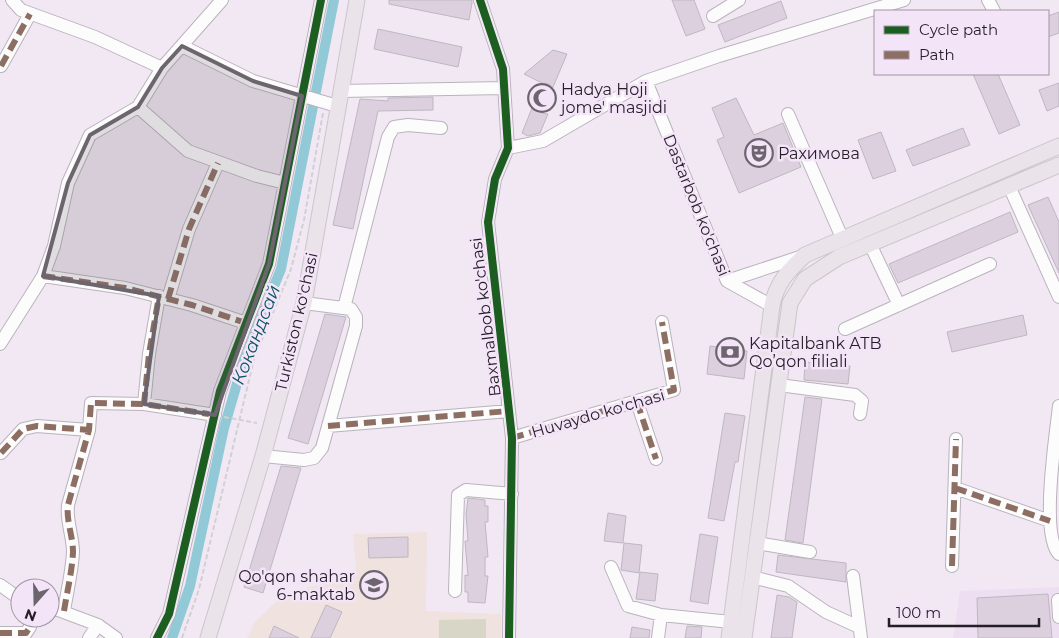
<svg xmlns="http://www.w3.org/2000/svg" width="1059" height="638" font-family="Montserrat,sans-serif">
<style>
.built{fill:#eedef2}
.education{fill:#f0e2de}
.green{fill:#d8d6c6}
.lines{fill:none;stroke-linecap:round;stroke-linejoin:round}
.canal{stroke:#92c9d6;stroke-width:10}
.building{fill:#dcd0df;stroke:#beb7c0}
.minor-casing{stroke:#b9b3bb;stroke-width:14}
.major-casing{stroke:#cac6cb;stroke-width:17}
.path{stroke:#d2d0d3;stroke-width:2;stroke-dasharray:5 2.5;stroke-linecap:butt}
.minor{stroke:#fdfcfd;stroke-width:12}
.major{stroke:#eae3e9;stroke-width:15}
.quiet{stroke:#8d6e63;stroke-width:6;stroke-dasharray:12 6;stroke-linecap:butt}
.cycleway-casing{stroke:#f4e4f8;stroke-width:11}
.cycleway{stroke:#1b5e20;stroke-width:8}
.marked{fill:#6c656e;fill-opacity:0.2;stroke:#6c656e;stroke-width:4;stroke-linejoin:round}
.labels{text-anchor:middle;stroke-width:5;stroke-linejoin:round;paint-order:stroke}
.poi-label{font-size:16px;fill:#241e26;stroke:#f4e4f8;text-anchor:start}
.street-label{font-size:16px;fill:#241e26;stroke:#f4e4f8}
.water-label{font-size:18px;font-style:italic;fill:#0b5660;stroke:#f4e4f8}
</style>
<rect width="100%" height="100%" fill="#f1e8f4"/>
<path class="built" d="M1059 587V638H953L960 591Z"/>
<path class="education" d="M427 532 426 611 501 614V638H247L255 622 277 601 295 598V594L308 592 307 587 338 582V574L356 570 353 534Z"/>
<path class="green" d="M486 619V638H439V620Z"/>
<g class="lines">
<path class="canal" d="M172 638 190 586 224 428 245 356 281 269 334 0"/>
</g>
<path class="building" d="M389 0H472V3L469 20 389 4Z
M672 0H694L705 29 686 36Z
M781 1 787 18 725 42 718 25Z
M1059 12V33L1048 37V16Z
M378 29 462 47 458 67 374 49Z
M553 50 567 54 542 113 548 114 540 133 528 136 522 133 542 83 524 74Z
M973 74H998L1020 125 999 134Z
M1059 83V106L1047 111 1039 90Z
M433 97V110L378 111 353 229 333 225 360 99 388 101V98Z
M736 98 754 135 783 123 801 167 739 193 717 140 724 137 712 108Z
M963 128 970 145 913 166 906 150Z
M881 132 896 171 873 179 858 140Z
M1048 197 1059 222V273L1028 205Z
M1010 212 1018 232 898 283 889 264Z
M325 314 346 317 308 444 288 438Z
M1023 315 1027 335 952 352 947 332Z
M710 346 747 351 744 379 707 374Z
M805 362 850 366 848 384 804 380Z
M805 397 822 399 803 543 785 540Z
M725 413 745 416 738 462H735L724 521 708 518Z
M281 466 301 468 263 593 244 587Z
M468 498 485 500V506H488V522H485L488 557H485V576H488L485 603 468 602V592H465V575L468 576 465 541H468L466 514Z
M608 513 626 516 623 543 604 541Z
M700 534 718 537 708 604 690 601Z
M408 537V557L369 558 368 538Z
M624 543 642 545 639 573 621 570Z
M778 555 846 563V582L776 572Z
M640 572 658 574 655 601 636 599Z
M1048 594 1052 638H978L977 598Z
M777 595 789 597 797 602 792 638H771Z
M326 605 342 612 330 638H311Z
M274 626 299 638H269Z
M687 626 702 627 701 638H685Z
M632 627 650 630 649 638H630Z"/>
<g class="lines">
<defs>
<path id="minor" d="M12 0 21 10 95 37 162 68
M480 0 503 69 508 148 495 179 488 222 512 438 509 638
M988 0 994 11
M713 16 739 0
M182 46 253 81 337 106
M1 66 30 14
M646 81 727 281 772 306
M340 91 504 88
M138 107 188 151 257 176 285 183
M788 114 843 240
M508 148 543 141 646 81 719 56 904 0
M1009 186 1059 297
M870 244 899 305
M43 276 125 288 192 305 246 323
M727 281 803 256
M168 299 189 229 218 163
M344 308 388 137 394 127 408 125 441 128
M845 329 990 264
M0 344 43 276 54 246 68 183 90 135 138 107 162 68 222 0
M779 385 855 395 862 401 860 414
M637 402 656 459
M144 404 149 354 159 296
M1059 406C1056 434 1040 535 1059 554
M328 426 509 411
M512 438 674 390 662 322
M1 453 23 429 37 426 89 430
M263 456 304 460 314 458 322 448 356 326V317L351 309 304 303
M955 488 1050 521
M757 543 810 552
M952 566 956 439
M611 567 628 606 661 615 731 622
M853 576 861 638
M752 577 788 586 826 612 859 627
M0 585 20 599
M455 591 458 495 466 490 512 494
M1058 600 1059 617
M50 607 98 625 116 638
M64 611C67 592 72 572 73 552 73 536 66 521 68 505L89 430 91 403 144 404 215 415
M0 633H26L30 627V618
M89 638 98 625
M157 638 169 614 220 391 269 264 321 0
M658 638 661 615"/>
<path id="major" d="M208 638 263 456 304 303 357 0
M729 638 772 306C776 283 789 270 805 255L1059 146
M744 638 790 303 805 279 839 257 1059 165"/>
</defs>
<use href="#minor" class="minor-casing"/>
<use href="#major" class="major-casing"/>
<path class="path" d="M224 417 257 423
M182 638 199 589 254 359 291 269 304 220 323 113"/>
<use href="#minor" class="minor"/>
<use href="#major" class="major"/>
<path class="quiet" d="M1 66 30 14
M43 276 125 288 192 305 246 323
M168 299 189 229 218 163
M637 402 656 459
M144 404 149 354 159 296
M328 426 509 411
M512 438 674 390 662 322
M1 453 23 429 37 426 89 430
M955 488 1050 521
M952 566 956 439
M64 611C67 592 72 572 73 552 73 536 66 521 68 505L89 430 91 403 144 404 215 415
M0 633H26L30 627V618"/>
<defs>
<path id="cycleway" d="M480 0 503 69 508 148 495 179 488 222 512 438 509 638
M157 638 169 614 220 391 269 264 321 0"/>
</defs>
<use href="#cycleway" class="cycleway-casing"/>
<use href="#cycleway" class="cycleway"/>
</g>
<path class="marked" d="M182 46 253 81 302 96 269 264 215 415 144 404 159 296 43 276 68 183 90 135 138 107 162 68Z"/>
<defs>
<symbol id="mosque-ring" viewBox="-11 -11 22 22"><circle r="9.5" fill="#f4e4f8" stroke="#6c656e" stroke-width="1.5"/><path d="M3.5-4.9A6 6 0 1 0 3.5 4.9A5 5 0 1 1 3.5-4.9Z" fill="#6c656e"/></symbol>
<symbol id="theatre-ring" viewBox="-11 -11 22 22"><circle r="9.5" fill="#f4e4f8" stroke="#6c656e" stroke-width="1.5"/><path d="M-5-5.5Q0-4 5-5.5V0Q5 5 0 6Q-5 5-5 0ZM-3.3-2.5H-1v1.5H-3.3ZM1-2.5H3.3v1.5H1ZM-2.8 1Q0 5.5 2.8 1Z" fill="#6c656e"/></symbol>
<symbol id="bank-ring" viewBox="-11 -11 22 22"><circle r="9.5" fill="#f4e4f8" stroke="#6c656e" stroke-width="1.5"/><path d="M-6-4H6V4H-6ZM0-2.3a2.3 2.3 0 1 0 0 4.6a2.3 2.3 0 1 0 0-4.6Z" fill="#6c656e"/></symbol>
<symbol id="school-ring" viewBox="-11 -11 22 22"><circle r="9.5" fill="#f4e4f8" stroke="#6c656e" stroke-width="1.5"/><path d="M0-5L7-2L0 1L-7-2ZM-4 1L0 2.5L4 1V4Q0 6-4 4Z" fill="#6c656e"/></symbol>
</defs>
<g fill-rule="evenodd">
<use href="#mosque-ring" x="526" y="82" width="32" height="32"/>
<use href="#theatre-ring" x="743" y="137" width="32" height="32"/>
<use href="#bank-ring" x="714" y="336" width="32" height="32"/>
<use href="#school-ring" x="358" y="569" width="32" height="32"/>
</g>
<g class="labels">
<g class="poi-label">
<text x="561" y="95">Hadya Hoji<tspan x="561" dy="18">jome' masjidi</tspan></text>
<text x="778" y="159">Рахимова</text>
<text x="749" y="349">Kapitalbank ATB<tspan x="749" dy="18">Qo’qon filiali</tspan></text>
<text x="355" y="582" text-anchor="end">Qo'qon shahar<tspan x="355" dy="18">6-maktab</tspan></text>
</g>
<g class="street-label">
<text transform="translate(697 205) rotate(68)" y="6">Dastarbob ko'chasi</text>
<text transform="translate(485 317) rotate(-97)" y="6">Baxmalbob ko'chasi</text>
<text transform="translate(296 322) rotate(-77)" y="6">Turkiston ko'chasi</text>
<text transform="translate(598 413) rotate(-16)" y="6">Huvaydo ko'chasi</text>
</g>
<g class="water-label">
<text transform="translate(256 335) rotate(-69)" y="6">Кокандсай</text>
</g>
</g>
<rect x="874" y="10" width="175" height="65" fill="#f4e4f8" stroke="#a195a4"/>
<rect x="884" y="26" width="25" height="8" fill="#1b5e20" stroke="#a195a4"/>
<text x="919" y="35" font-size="15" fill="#241e26">Cycle path</text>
<rect x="884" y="51" width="25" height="8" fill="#8d6e63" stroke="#a195a4"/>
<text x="919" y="60" font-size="15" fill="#241e26">Path</text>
<g transform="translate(35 603) rotate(200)"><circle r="24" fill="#f4e4f8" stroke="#a195a4"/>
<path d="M0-4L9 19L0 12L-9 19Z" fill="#6c656e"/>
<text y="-8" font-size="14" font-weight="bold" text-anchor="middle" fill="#241e26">N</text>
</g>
<path d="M889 618v8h150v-8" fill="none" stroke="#241e26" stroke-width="2.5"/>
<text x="896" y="618" font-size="15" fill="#241e26" stroke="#f4e4f8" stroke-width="4" paint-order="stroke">100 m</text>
</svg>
